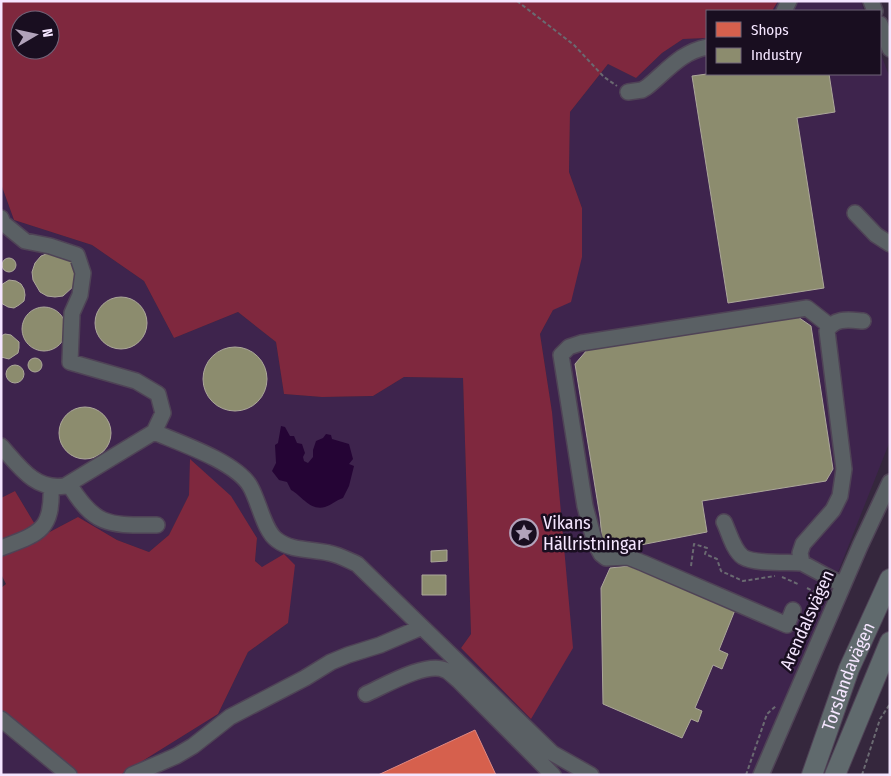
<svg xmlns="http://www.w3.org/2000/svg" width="891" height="776" font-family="'Fira Sans Condensed',sans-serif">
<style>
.built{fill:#3e244d}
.green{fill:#7f283e;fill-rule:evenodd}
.water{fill:#250435}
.shops{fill:#d6604d;stroke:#df8882}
.industry{fill:#8c8c6e;stroke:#aca79a}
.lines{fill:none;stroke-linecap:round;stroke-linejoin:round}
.minor-casing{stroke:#4f4356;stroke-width:18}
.major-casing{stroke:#4f4356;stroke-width:22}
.path{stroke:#6a6a71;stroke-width:2;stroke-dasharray:4 2.5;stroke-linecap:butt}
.minor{stroke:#5a6064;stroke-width:15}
.major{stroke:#606a6d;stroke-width:20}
.labels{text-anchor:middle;stroke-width:5;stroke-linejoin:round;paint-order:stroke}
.poi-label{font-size:18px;fill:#f5e6ff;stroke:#190e20;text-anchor:start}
.street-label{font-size:18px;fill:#f5e6ff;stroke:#190e20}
</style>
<rect width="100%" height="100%" fill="#35273d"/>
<path class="built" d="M778 1H861L864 11H772Z
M707 38V74H880V52L890 78V441L810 643 762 775H120L218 714 248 652 288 623 262 567 255 561 257 538 231 497 191 460 189 495 169 535 149 552 117 540 78 517 42 536 15 491 1 498V184L14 220 92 245 144 281 174 338 238 312 276 342 284 394 322 397 373 396 404 377 463 378 471 634 461 648 531 719 552 412 540 334 553 310 582 208 569 172 570 112 608 64 636 78 662 53 683 39Z
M1 721 76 774 82 775H1Z"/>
<path class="green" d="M1 1H778L772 11H707V38L683 39 662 53 636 78 608 64 570 112 569 172 582 208V257L571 302 553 310 540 334 552 412 573 648 531 719 461 648 471 634 463 378 404 377 373 396 322 397 284 394 276 342 238 312 174 338 144 281 92 245 14 220 1 184ZM20 20H50V50H20Z
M190 459 231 496 257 538 255 561 262 567 284 554 295 565 288 623 248 652 218 714 120 775 76 774 1 721V588L6 584 1 574V498L15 491 42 536 78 517 117 540 149 552 169 535 189 495Z"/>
<path class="water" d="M281 426 285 427 290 436H294L297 443 302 444 305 453 303 457 304 461 308 463 313 457V450L316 441 323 438 326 434 331 435 332 439 349 444 353 459 349 464 354 466 349 486 343 498C336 500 332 505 325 507 310 511 302 496 291 490L287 482 279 480 272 471 276 463 275 445 278 443Z"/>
<path class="shops" d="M475 730 496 775H378Z"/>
<path class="industry" d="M707 74H829L835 112 797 118 824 288 728 303 692 76Z
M49 253 73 261 77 274 75 285 63 296 55 297 47 296 40 292 33 280 32 272 35 263 41 256Z
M2 265a7 7 0 1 1 14 0a7 7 0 1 1-14 0Z
M9 280 16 281 21 284 24 289 25 295 24 301 19 305 14 308 8 307 1 303V285Z
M95 323a26 26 0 1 1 52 0a26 26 0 1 1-52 0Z
M22 329a22 22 0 1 1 44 0a22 22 0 1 1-44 0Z
M798 317 811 326 833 469 826 481 702 501 707 532 615 550 602 539 600 517 575 364 587 350Z
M5 334 11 335 19 342V348L18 353 9 359 1 357V336Z
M203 379a32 32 0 1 1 64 0a32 32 0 1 1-64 0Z
M28 365a7 7 0 1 1 14 0a7 7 0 1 1-14 0Z
M6 374a9 9 0 1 1 18 0a9 9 0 1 1-18 0Z
M59 433a26 26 0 1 1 52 0a26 26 0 1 1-52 0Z
M447 550V561L431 562V551Z
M629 566 735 610 719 650 728 654 722 669 713 665 695 708 702 711 698 722 691 719 682 738 603 704 601 588 610 568Z
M422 575H446V595H422Z"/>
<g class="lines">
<defs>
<path id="minor" d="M871 1 875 11
M784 11 789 1
M880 24 890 49
M628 92 642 90 647 87C667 71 681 52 707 47
M855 213 876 235 890 244
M1 218 3 223 25 241 50 246 77 255 83 273 80 295 72 313 70 362 136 381 158 394 163 413 154 432 65 486C35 491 19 466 1 446
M154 432C180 443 236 462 250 486 259 501 264 531 277 540 291 551 313 549 329 553 339 555 348 560 357 564L552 753 591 775
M69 484C95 527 109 525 157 525
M724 522C729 532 733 550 743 557 754 564 788 562 802 563
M1 548C38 534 53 531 51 487
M843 585 802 563 800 553 803 544 833 510 840 496 844 469 827 331C834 317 850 320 863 321
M793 610 787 625 643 563 628 557 606 558 601 554 595 543 585 506 561 355 569 347 581 343 807 308 830 326
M366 694C384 686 427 661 445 670 450 672 454 677 458 680L553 775
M1 719 69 775
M132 775 176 756 193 746 230 717 305 678 331 662 348 655 380 645 422 627
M761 775 860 546 890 482"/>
<g id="major">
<path id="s1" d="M812 775 849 669 890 579"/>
<path d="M835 775 890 642"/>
</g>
</defs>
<use href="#minor" class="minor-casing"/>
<use href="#major" class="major-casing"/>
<path class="path" d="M517 1 574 45 604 77 617 86
M691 566 694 544 707 548 705 554 717 559 721 571 743 581 775 576
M782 577 798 584
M807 588 823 596
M746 775 767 714 777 705
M862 775 880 719 890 704"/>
<use href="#minor" class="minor"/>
<use href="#major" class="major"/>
</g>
<defs>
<symbol id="sight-ring" viewBox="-11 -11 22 22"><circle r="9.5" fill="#190e20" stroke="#b2a3bb" stroke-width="1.5"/><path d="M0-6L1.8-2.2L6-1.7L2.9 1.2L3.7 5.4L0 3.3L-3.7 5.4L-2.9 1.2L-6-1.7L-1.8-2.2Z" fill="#b2a3bb"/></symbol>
</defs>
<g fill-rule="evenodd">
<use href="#sight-ring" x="508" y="517" width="32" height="32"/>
</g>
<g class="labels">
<g class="poi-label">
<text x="543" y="529">Vikans<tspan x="543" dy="21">Hällristningar</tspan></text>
</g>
<g class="street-label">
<text transform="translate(807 620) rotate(-66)" y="6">Arendalsvägen</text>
<text dy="6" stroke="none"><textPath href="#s1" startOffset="105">Torslandavägen</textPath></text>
</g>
</g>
<rect width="891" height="776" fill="none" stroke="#f5e6ff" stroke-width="5"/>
<rect x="706" y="10" width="175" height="65" fill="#190e20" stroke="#716479"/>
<rect x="716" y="22" width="25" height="15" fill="#d6604d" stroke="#716479"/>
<text x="751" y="35" font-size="15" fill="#f5e6ff">Shops</text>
<rect x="716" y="48" width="25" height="15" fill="#8c8c6e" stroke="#716479"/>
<text x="751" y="60" font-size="15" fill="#f5e6ff">Industry</text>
<g transform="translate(35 35) rotate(81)"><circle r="24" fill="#190e20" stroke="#716479"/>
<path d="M0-4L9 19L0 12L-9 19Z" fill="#b2a3bb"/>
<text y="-8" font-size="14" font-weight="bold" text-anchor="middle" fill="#f5e6ff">N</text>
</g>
</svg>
